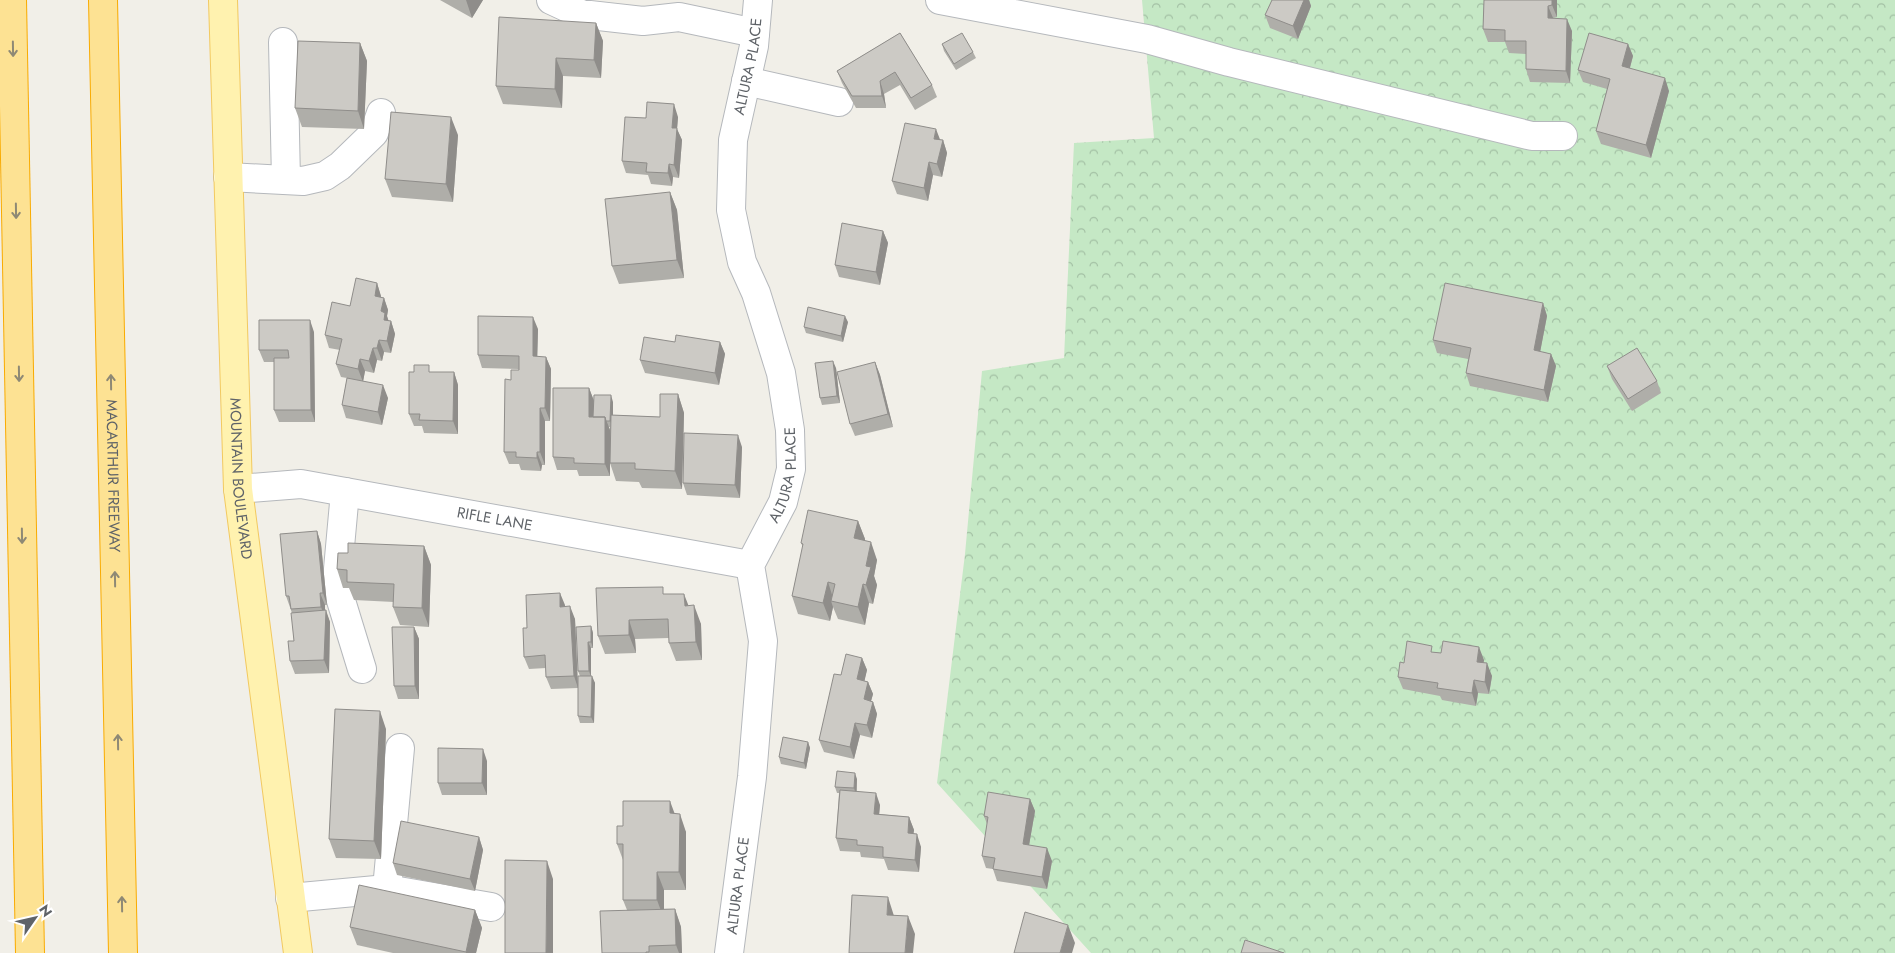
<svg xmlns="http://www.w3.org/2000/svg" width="1895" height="953" font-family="Jost,sans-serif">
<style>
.forest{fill:url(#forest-crowns)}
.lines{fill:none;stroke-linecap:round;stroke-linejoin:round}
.minor-casing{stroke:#b5b8bc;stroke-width:30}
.major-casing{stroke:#f2c960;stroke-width:30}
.highway-casing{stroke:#f9ab00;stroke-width:30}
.minor{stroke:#fff;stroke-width:28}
.major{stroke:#fff2af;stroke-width:28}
.highway{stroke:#fde293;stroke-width:28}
.wall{fill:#afaea9;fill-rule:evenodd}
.shaded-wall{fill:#8f8d8a}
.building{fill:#cccac5;stroke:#8f8d8a}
.oneway{stroke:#8e8975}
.labels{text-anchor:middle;stroke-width:4.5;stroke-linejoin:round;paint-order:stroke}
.street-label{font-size:15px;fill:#5f6368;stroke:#fff}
</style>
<defs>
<pattern id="forest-crowns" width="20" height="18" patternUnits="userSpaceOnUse" patternTransform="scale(1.25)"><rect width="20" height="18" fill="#c5e8c5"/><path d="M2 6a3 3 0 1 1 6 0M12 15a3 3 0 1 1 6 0" fill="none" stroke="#a3c0a4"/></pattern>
</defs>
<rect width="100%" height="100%" fill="#f1efe8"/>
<path class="forest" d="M1142 0H1895V953H1091L937 783 965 554 982 371 1064 358 1074 143 1154 138Z"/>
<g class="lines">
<defs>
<g id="minor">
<path d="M551 0 581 14 643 21 679 17 755 33"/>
<path d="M940 0 1147 39 1229 62 1532 136H1563"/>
<path d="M283 42 286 180"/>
<path d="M746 81 839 102"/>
<path d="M228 177 303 181 325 176 340 166 374 133 381 113"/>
<path id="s1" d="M238 489 301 484 750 565"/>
<path d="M345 492 337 580 339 594 362 669"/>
<path d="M387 889 400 748"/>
<path d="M290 898 387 889 491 907"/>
<path id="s2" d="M729 953 752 777 763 641 750 565 783 502 791 469 790 430 781 373 756 293 742 262 731 210 733 140 754 46 758 0"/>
</g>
<g id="major">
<path id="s3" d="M223 0 238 489 298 953"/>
</g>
<g id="highway">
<path d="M12 0 30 953"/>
<path id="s4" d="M103 0 123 953"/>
</g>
</defs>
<use href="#minor" class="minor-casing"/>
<use href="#major" class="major-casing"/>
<use href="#highway" class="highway-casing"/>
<use href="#minor" class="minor"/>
<use href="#major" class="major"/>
<use href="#highway" class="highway"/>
</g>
<path class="wall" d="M440 0H483L472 18Z
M1272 0H1309L1311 6 1298 39 1270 28 1265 15Z
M1484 0H1557V17L1553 18 1572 31 1570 83 1530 82 1526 69V54L1509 53 1505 42H1488L1483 29Z
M596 23 603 41 601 78 563 76 562 108 503 104 496 86Z
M900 33 932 85 937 97 915 110 900 85 884 94 886 108H856L842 83 837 71Z
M360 43 367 61 364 129 302 127 295 108Z
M942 44 973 52 976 58 956 70 944 51Z
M1628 44 1633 56 1630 68 1669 91 1651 158 1601 144 1596 131 1607 89 1583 82 1578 70Z
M678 117 677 129 682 140 679 178 673 177 672 186 651 184 648 175 626 173 622 161 646 118Z
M458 135 453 202 392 197 385 179Z
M940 140H943L947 153 942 177 933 175 928 201 897 194 892 181Z
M670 192 677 210 684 278 619 284 612 266Z
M883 231 888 243 880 285 839 277 835 265Z
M377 283 381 297 384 298 388 310 387 316 388 321H391L395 334 391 353 384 352 382 361 377 360 374 373 365 371 363 381 388 398 382 425 346 418 342 405 347 378 341 377 336 364 340 350 329 348 325 335 350 306Z
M1543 303 1547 316 1540 352 1551 354 1556 366 1548 402 1470 386 1466 373 1468 359 1437 353 1433 340Z
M848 322 843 342 806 333 804 327Z
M538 329 537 357H546L551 369 550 421H545V465H542L541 471 521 470 519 464H509L504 452 511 380 519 369 482 368 478 355Z
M314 332 315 422H279L274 410V362H264L259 350Z
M675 342H720L725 354 719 385 645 373 640 360Z
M875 362 880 375 893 427 855 436 850 424Z
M1607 366 1657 381 1661 393 1632 411 1612 379Z
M836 368 840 403 822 405 820 398Z
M431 372H454L458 385V434L424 433 422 426H414L409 414Z
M589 388 594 401 613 402V415L660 417 678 394 684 413 682 489 642 488 639 482 616 481 610 463V476H579L577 470H557L553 457ZM609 427H610V459V430Z
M742 447 740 498 687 495 683 483Z
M858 521 865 539V541L877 560 874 576 877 585 873 604 869 603 865 625 838 619 833 607 830 621 798 614 792 596 803 547 801 543Z
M317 531 321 544 327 605H325V610L330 622 329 673 295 674 290 661 294 641 292 613 286 596Z
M424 546 431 565 429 627 400 625 393 607 394 602 354 600 349 588H343L337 569 348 553Z
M666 594 688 606 701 624 702 660 676 661 669 643V638L635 639 636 653 605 654 598 636Z
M565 605V607L575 619 578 687 580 676 578 671 591 626 593 633V648H591V676L595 683 594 723H580L578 716V688L551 689 546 677V668L529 669 524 657 527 628Z
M414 627 419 639V699H398L394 686Z
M1434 652 1484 660 1483 663 1492 676 1489 694 1478 693 1476 706 1442 700 1440 696 1403 689 1398 677 1404 663Z
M862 658 867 670 864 681 868 682 873 694 871 701 873 702 877 714 872 738 860 735 854 759 824 752 819 740 841 675Z
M386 729 381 859 336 858 329 839Z
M808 742 810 748 806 769 781 764 779 757Z
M487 761V795H442L438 783Z
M857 779V791L880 805 879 814 909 817 914 830 913 834 921 847 919 872 888 870 884 859 861 857 860 852 840 851 836 838 839 793H837L835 787Z
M1030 799 1035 811 1029 845 1052 861 1047 889 997 881 993 869 986 868 982 856 987 824 984 816Z
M674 814 686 832V890H664V909H675L681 927 682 953H602L627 910 623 900V860L617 844 623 826Z
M479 837 483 850 475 891 397 875 393 863Z
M475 910 482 928 476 953H393L357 945 350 927Z"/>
<path class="shaded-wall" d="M466 0H483L472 18Z
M1304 0H1309L1311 6 1298 39 1293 26Z
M1552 0H1557V17L1552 5Z
M1548 6 1553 18H1548Z
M1567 19 1572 31 1570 83 1566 71Z
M596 23 603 41 601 78 594 60Z
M360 43 367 61 364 129 358 111Z
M1628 44 1633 56 1627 78 1622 66Z
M556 58 563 76 562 108 555 89Z
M1665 78 1669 91 1651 158 1646 145Z
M880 81 884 94 886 108 882 96Z
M674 104 678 117 677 129 682 140 679 178 674 165 672 128Z
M451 117 458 135 453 202 446 184Z
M936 129 941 142 934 139Z
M943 140 947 153 942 177 937 164Z
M929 162 933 175 928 201 924 188Z
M669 164 673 177 672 186 668 173Z
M670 192 677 210 684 278 677 260Z
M883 231 888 243 880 285 876 272Z
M377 283 381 296 379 308 375 296Z
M384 298 388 310 387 316 390 325 391 321 395 334 391 353 387 341 381 311Z
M1543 303 1547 316 1538 363 1534 350Z
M845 316 848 322 843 342 841 336Z
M533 317 538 329 537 369 533 356Z
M310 320 314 332 315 422 311 410Z
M379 340 384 352 382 361 377 348Z
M720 342 725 354 719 385 715 373Z
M373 348 377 360 374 373 369 361Z
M1551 354 1556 366 1548 402 1544 390Z
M546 357 551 369 550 421 545 408Z
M360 359 365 371 363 382 358 369Z
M833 361 836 368 840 403 837 396Z
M875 362 880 375 893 427 888 414Z
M454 372 458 385V434L453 421Z
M383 385 388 398 382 425 378 412Z
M589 388 594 401 593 430 589 417Z
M678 394 684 413 682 489 675 471Z
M611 395 613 402V428L610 421Z
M540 408 545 421V465L540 452Z
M605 417 610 430V476L605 464Z
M738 435 742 447 740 498 735 485Z
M537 452 542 465 541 471 537 458Z
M858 521 865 539 861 557 854 538Z
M317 531 321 544 327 605 323 593Z
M871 542 877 560 874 576 877 585 873 604 866 585V566Z
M424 546 431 565 429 627 422 608Z
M828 582 834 601H831L833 607 830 621 823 603Z
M863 584 869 603 865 625 858 607Z
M320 593 325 605V615L326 610 330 622 329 673 324 660 325 618 321 607Z
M560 593 565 605V619L560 607Z
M684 594 691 612 685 606Z
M694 605 701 624 702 660 696 642Z
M570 606 575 619 578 688 574 676Z
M629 620 635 639 636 653 629 635Z
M591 626 593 633V648L591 642Z
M414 627 419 639V699L415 686Z
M588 642 591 648V677L589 671Z
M1479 647 1484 660 1482 674 1477 662Z
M862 658 867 670 862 692 857 679Z
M1487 663 1492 676 1489 694 1485 682Z
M592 676 595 683 594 723 591 717Z
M1474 680 1478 693 1476 706 1472 693Z
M868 682 873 694 868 712 864 699Z
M873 702 877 714 872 738 867 725Z
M380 711 386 729 381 859 374 841Z
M855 723 860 735 854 759 850 747Z
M808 742 810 748 806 769 804 763Z
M483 749 487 761V795L482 783Z
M855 773 857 779 856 795 854 788Z
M876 793 880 805 878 827 874 814Z
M1030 799 1035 811 1027 857 1023 844Z
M670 801 677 820 670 813Z
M680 814 686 832V890L679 872Z
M909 817 914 830 912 846 908 833Z
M917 834 921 847 919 872 915 860Z
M479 837 483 850 475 891 470 879Z
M1047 848 1052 861 1047 889 1042 877Z
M547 861 553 879V953H546Z
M657 872 664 890V919L657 900Z
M888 897 894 916 887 915Z
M675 909 681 927 682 953H679L676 945Z
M475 910 482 928 476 953H466V952Z
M908 916 915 934 913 953H905Z
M1068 925 1075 943 1072 953H1060Z"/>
<path class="building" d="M1272 0H1304L1293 26 1265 15Z
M1484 0H1552V5L1548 6V18L1567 19 1566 71 1526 69V41H1505V30L1483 29Z
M499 17 596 23 594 60 556 58 555 89 496 86Z
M900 33 932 85 911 98 895 72 880 81 882 96H852L837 71Z
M962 33 973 52 954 64 942 44Z
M1589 33 1628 44 1622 66 1665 78 1646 145 1596 131 1610 79 1578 70Z
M298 41 360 43 358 111 295 108Z
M647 102 674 104 672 128H677L674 165 669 164 668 173 646 172 647 163 622 161 625 117 646 118Z
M391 112 451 117 446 184 385 179Z
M905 123 936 129 934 139 943 140 937 164 929 162 924 188 892 181Z
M670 192 677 260 612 266 605 199Z
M842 223 883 231 876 272 835 265Z
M356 278 377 283 375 296 384 298 381 311 385 313 384 320 391 321 387 341 379 340 377 348H373L369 361 360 359 358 369 336 364 342 339 325 335 332 302 350 306Z
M1445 283 1543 303 1534 350 1551 354 1544 390 1466 373 1471 348 1433 340Z
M808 307 845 316 841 336 804 327Z
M478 316 533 317V356L546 357 545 408H540V452H537V458L516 457V452H504L505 379 511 380V370H519V356L478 355Z
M259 320H310L311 410H274V358H289L288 350H259Z
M676 335 720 342 715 373 640 360 644 337 675 342Z
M1637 348 1657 381 1628 399 1607 366Z
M833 361 837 396 820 398 815 363Z
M875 362 888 414 850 424 837 372Z
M414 365H429V372H454L453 421 419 420 420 414H409V372H414Z
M347 378 383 385 378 412 342 405Z
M553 388H589V417H605V464L574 463V458L553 457Z
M660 394H678L675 471 635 469V463H610L611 415 660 417Z
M594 395H611L610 421H606L605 417H593Z
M684 433 738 435 735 485 683 483Z
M808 510 858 521 854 538 871 542 866 566 871 567 866 585 863 584 858 607 831 601 835 584 828 582 823 603 792 596 803 544 801 543Z
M317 531 323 593H320L321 607 291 609 289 596H286L280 534Z
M348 543 424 546 422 608 393 607 394 584 347 582V570L337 569 338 553H348Z
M663 587V594H684L685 606 694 605 696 642 669 643 668 619 629 620V635L598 636 596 588Z
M560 593V607L570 606 574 676 546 677 545 655 524 657 523 628H527L526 595Z
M326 610 324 660 290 661 288 641H294L291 613Z
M591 626V642H588L589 671H578L576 627Z
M392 627H414L415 686H394Z
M1407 641 1432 646 1431 652 1441 653 1443 641 1479 647 1477 662 1487 663 1485 682 1474 680 1472 693 1437 688 1438 683 1398 677 1400 662 1404 663Z
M846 654 862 658 857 679 868 682 864 699 873 702 867 725 855 723 850 747 819 740 834 674 841 675Z
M578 676H592L591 717 578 716Z
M335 709 380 711 374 841 329 839Z
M783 737 808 742 804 763 779 757Z
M438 748 483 749 482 783H438Z
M837 771 855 773 854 788 835 787Z
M840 790 876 793 874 814 909 817 908 833 917 834 915 860 883 857V847L857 845V840L836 838Z
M988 792 1030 799 1023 844 1047 848 1042 877 993 869 995 858 982 856 988 817 984 816Z
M623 801H670V813L680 814 679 872H657V900H623V844H617V826H623Z
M401 821 479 837 470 879 393 863Z
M505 860 547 861 546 953H505Z
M359 885 475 910 466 952 350 927Z
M852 895 888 897 887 915 908 916 905 953H849Z
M675 909 676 945 649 946V952H646V953H602L600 911Z
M1025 912 1068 925 1060 953H1014Z
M1245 940 1284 953H1241Z"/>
<defs><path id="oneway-shaft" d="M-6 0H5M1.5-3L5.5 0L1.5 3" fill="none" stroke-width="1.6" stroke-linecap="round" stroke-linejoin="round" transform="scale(1.25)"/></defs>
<g class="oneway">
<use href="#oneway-shaft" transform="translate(13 49) rotate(89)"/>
<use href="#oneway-shaft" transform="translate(16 211) rotate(89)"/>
<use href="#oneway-shaft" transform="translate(19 374) rotate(89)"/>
<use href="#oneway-shaft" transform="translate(111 382) rotate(-91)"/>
<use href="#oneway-shaft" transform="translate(22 536) rotate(89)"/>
<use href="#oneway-shaft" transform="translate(115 579) rotate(-91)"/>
<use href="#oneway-shaft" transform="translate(118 742) rotate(-91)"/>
<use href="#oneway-shaft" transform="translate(122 904) rotate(-91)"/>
</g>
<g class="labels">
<g class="street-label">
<text dy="5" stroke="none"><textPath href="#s2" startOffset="909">ALTURA PLACE</textPath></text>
<text dy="5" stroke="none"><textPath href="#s2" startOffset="489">ALTURA PLACE</textPath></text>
<text dy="5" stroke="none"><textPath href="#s4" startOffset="476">MACARTHUR FREEWAY</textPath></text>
<text dy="5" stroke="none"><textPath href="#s3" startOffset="479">MOUNTAIN BOULEVARD</textPath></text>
<text dy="5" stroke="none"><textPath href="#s1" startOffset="260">RIFLE LANE</textPath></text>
<text dy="5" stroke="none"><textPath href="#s2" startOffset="68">ALTURA PLACE</textPath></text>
</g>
</g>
<g transform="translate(35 918) rotate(56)" stroke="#ffffff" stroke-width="4" paint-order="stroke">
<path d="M0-4L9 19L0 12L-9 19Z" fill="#5f6368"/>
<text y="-8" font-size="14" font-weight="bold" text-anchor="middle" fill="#5f6368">N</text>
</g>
</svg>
